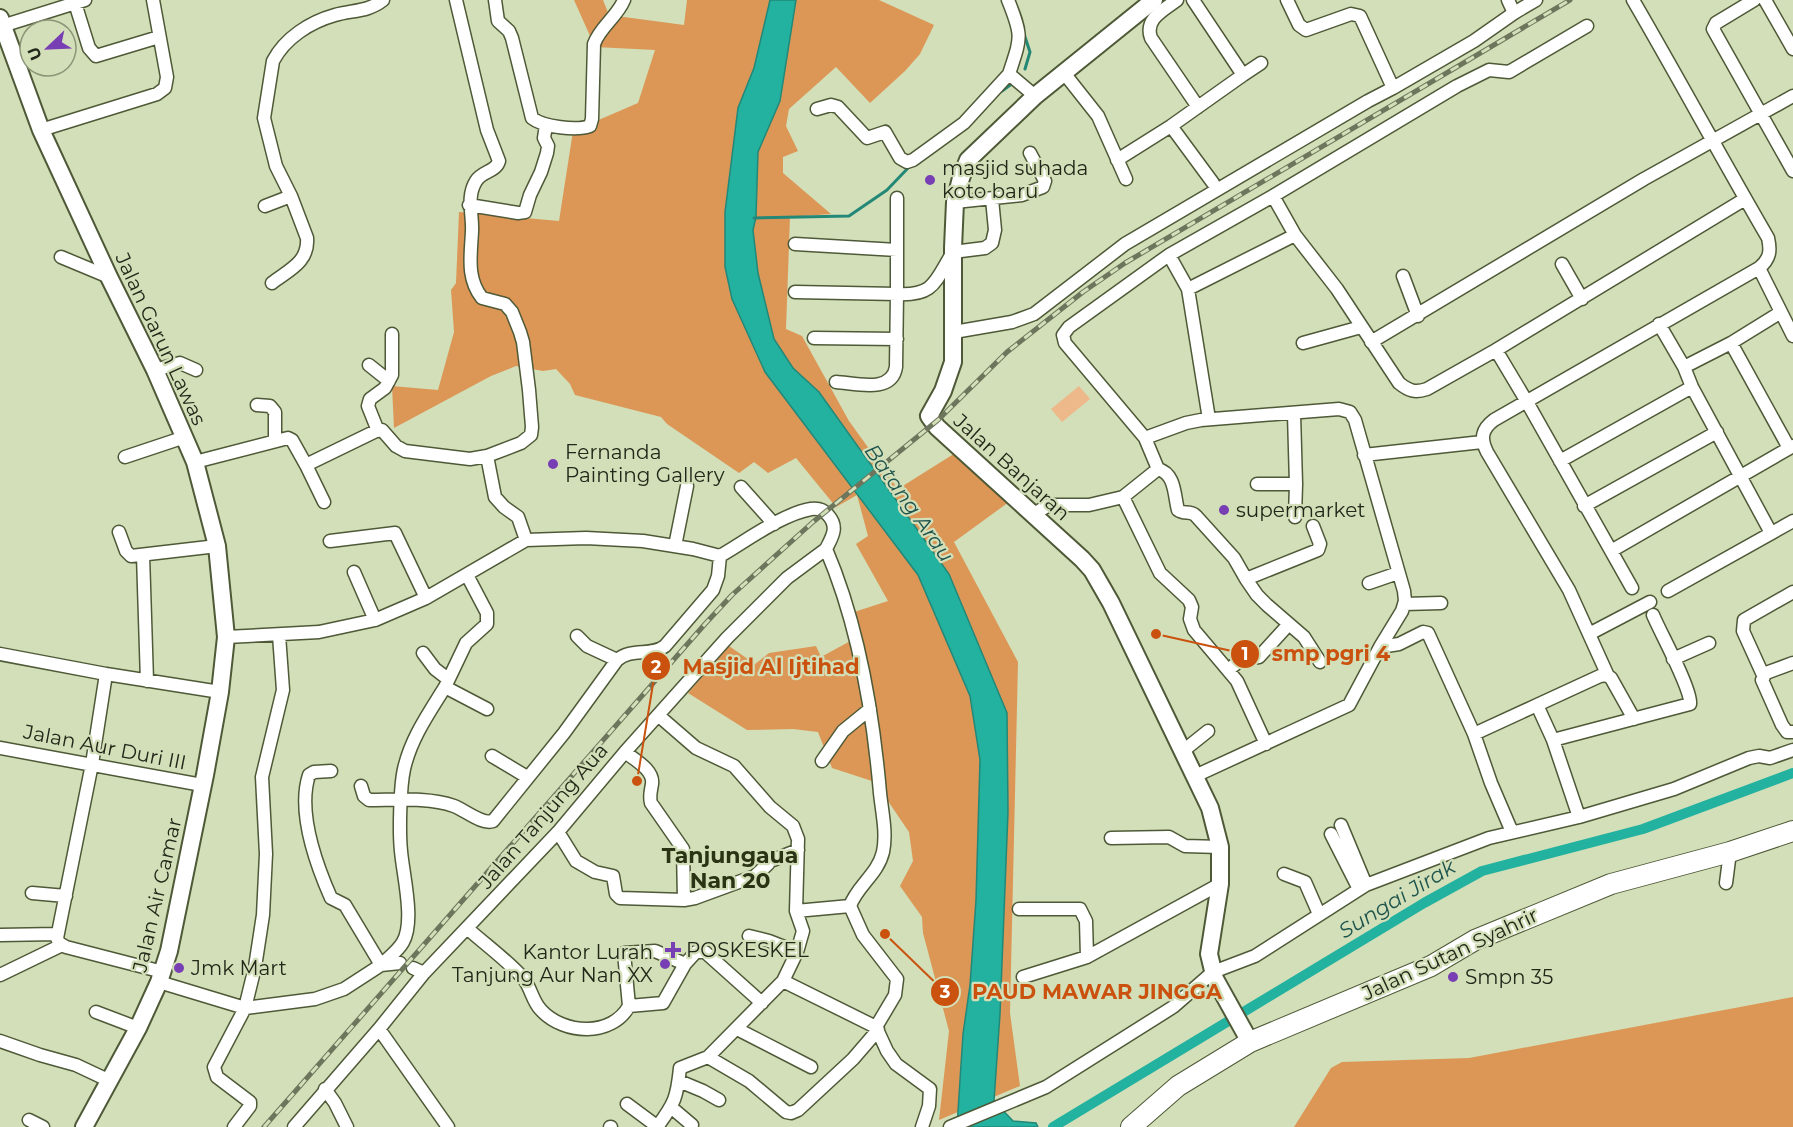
<svg xmlns="http://www.w3.org/2000/svg" width="1793" height="1127" font-family="Montserrat,sans-serif">
<style>
.green{fill:#edb98b}
.forest{fill:#dc9757}
.water{fill:#23b1a0;stroke:#238878;stroke-width:1.5}
.lines{fill:none;stroke-linecap:round;stroke-linejoin:round}
.stream{stroke:#238878;stroke-width:3}
.canal{stroke:#23b1a0;stroke-width:10}
.street-casing{stroke:#4e5937;stroke-width:15}
.secondary-casing{stroke:#4e5937;stroke-width:20}
.primary-casing{stroke:#4e5937;stroke-width:22}
.street{stroke:#fff;stroke-width:12}
.secondary{stroke:#fff;stroke-width:16}
.primary{stroke:#fff;stroke-width:20}
.rail-casing{stroke:#6d765d;stroke-width:5}
.rail{stroke:#d2dfb8;stroke-width:3;stroke-dasharray:9;stroke-linecap:butt}
.poi-dot{fill:#783eb4;stroke:#d2dfb8;stroke-width:2}
.labels{text-anchor:middle;stroke-width:4.5;stroke-linejoin:round;paint-order:stroke}
.poi-label{font-size:20px;fill:#222719;stroke:#d2dfb8;text-anchor:start}
.street-label{font-size:20px;fill:#222719;stroke:#d2dfb8}
.water-label{font-size:21px;font-style:italic;fill:#1e544d;stroke:#d2dfb8}
.quarter-label{font-size:22px;font-weight:bold;fill:#2a3313;stroke:#d2dfb8}
.leader{fill:none;stroke:#ca520e;stroke-width:2}
.callout-dot{fill:#ca520e;stroke:#d2dfb8;stroke-width:2}
.mark-label{font-size:18px;text-anchor:middle;font-weight:bold;fill:#fff}
.callout-label{font-size:21px;text-anchor:middle;font-weight:bold;fill:#ca520e;stroke:#d2dfb8;stroke-width:4.5;stroke-linejoin:round;paint-order:stroke}
</style>
<rect width="100%" height="100%" fill="#d2dfb8"/>
<path class="green" d="M1079 386 1090 399 1062 422 1051 409Z"/>
<path class="forest" d="M574 0H603L609 15 684 25 687 0H879L934 25 920 54 905 71 870 103 836 67 789 109 786 126 798 151 783 157V173L831 214 790 217 786 329 802 336 849 421 898 489 960 450 1013 499 954 542 1018 662 1010 1013 1020 1086 939 1120 949 1031 923 933 922 917 900 886 913 861 909 832 875 782 832 768 818 732 793 729 747 730 688 693 729 646 755 664 769 653 816 646 821 657 854 639 848 614 888 601 856 544 868 536 857 495 836 507 796 458 768 473 754 462 739 473 667 424 661 417 575 395 570 384 556 369 543 371 516 366 491 376 394 428 392 386 438 390 454 332 451 290 456 283 459 212 559 221 573 131 638 103 655 50 595 47Z
M1793 997V1127H1294L1331 1068 1342 1062 1469 1058Z"/>
<path class="water" d="M770 0H796L780 101 758 152 756 217 753 230 758 273 774 339 793 368 819 392 949 574 1007 713 1008 812 1000 1014 994 1101 1013 1121 1036 1123 1038 1127H957L963 1034 970 985 976 900 980 760 970 696 918 575 765 372 732 299 725 267V212L738 108 754 68Z"/>
<g class="lines">
<path class="stream" d="M1024 34 1030 52 1025 69
M1002 91 1013 83
M754 218 849 216 887 190 909 167"/>
<path class="canal" d="M1053 1127 1424 903 1482 871 1643 829 1793 773"/>
<defs>
<path id="street" d="M495 0 498 21 509 31 512 38 532 118C543 127 577 131 590 126L592 119 594 44C600 27 617 17 624 0
M1008 0C1023 37 1021 37 1009 74L1035 96
M1177 0C1164 10 1144 19 1151 38L1198 107
M1508 0 1514 13 1536 0
M1754 0 1716 23 1713 29 1793 171
M1765 0 1793 49
M75 3 89 48 96 56 159 37
M2 26 85 0
M1064 73 1098 116 1126 179
M1243 75 1261 63
M1393 88 1474 41 1514 13
M817 109 831 105 838 107 867 138 885 132 900 158 907 162 913 160 964 123 1009 74
M1171 126 1213 183
M41 130 157 94 165 88 167 77 153 0
M1117 160 1171 126 1243 75 1193 0
M1273 196 1295 235 1337 289 1399 383C1409 391 1415 393 1427 389L1496 350
M955 202 1022 195 1043 187 1045 181 1030 153
M469 205 518 213 525 212 530 195 541 172 547 153 548 146 544 138 546 125
M265 206 291 196
M795 244 897 250V294C935 296 935 281 953 252L985 248 992 243 995 230 992 199
M897 250V198
M1169 255 1188 289 1209 419
M61 257 109 277
M1562 264 1582 299
M1759 268 1793 336
M1403 276 1418 316
M272 283C289 270 309 262 307 238L291 196 276 166 264 118 273 61C285 38 310 22 335 15 353 10 368 12 383 0
M1188 289 1295 235
M795 292 897 294 896 367C892 394 855 383 836 382
M1659 324 1684 367 1692 387 1771 533
M954 332 1012 322 1034 314 1125 244 1368 101 1393 88 1360 16 1351 14 1306 30 1299 25 1287 0
M814 338 897 339
M1371 342 1644 179 1793 96
M1303 343 1361 327
M1731 343 1789 448
M369 365 389 381
M1684 367 1731 343 1781 312
M155 370 180 363 196 370
M257 405 270 406 275 412V441
M1294 414 1296 484 1295 517
M378 431 368 406 370 399 385 388 392 375V334
M1145 438 1186 423 1201 420 1339 409 1350 412 1355 420 1404 591 1405 601 1402 611 1380 647 1349 705 1195 776
M1364 455 1482 442
M487 456 495 497 504 507 518 517 526 540
M125 457 185 437
M1560 461 1692 387
M195 462 288 438 292 440 306 465 376 431 382 430 396 446 405 451 470 459 487 456 521 443 531 435 532 427 529 390 523 342 520 332 512 312 505 304 482 298C466 278 471 255 472 231 473 215 466 197 476 181 482 171 496 172 499 161L487 130 456 0
M306 465 324 502
M1158 469C1176 474 1174 496 1178 510 1184 515 1191 510 1196 516L1234 558 1246 579 1318 550 1320 544 1313 526
M1257 484H1296
M741 487 774 524
M1123 497 1160 573 1189 600 1192 607 1190 619 1194 630 1237 681 1266 744
M1584 506 1717 432
M1032 515 1049 505H1089L1123 497 1158 469 1145 438 1065 343 1063 335 1069 327 1169 255 1273 196 1457 86 1489 70 1509 72 1587 26
M119 532 126 551 131 556 217 546
M330 541 395 533 426 598
M675 546 687 486
M1611 551 1793 446
M143 555 147 681
M354 572 375 620
M1246 579 1257 595 1267 605 1304 637 1320 662
M1369 583 1398 573
M1632 588 1527 402 1496 350 1745 199
M1668 591 1793 521
M1404 604 1441 603
M1589 634 1650 602
M226 637 319 632 375 620 426 598 526 540 586 538 643 541 693 549 720 556C746 541 782 514 811 509 818 508 824 510 828 515 839 527 832 537 826 549 859 626 873 711 880 793 882 812 887 833 883 852 878 874 857 886 850 906L863 935 897 979 895 995 876 1027
M1380 647 1399 644 1423 632 1428 633 1474 734
M423 653 435 669 448 679
M0 654 106 674 220 692
M1673 659 1709 643
M617 660C632 647 651 657 665 646L713 590 718 576 720 556
M1793 663 1766 673 1762 680 1782 725 1787 732H1793
M1228 670 1242 659 1259 657 1289 624
M106 674 92 764 57 938 59 943 66 947 163 972
M1763 675 1743 631 1744 620 1793 592
M1608 676 1569 590 1487 452C1480 438 1482 429 1494 420L1759 268C1770 259 1771 251 1768 238 1722 159 1679 79 1633 0
M445 687 466 643 487 624V613L467 575
M1553 740 1690 704C1692 690 1660 632 1653 615
M0 748 202 785
M1183 751 1208 731
M625 752C635 760 654 770 652 784 651 791 649 796 651 803L683 849 684 900
M492 756 527 777
M822 761 843 731 870 709
M331 771 314 772 309 775C297 812 316 864 331 898L345 905 381 965C388 958 398 951 403 942 415 921 403 875 401 851 399 832 400 787 404 769 411 738 429 713 445 687L487 709
M361 786 364 796 369 800C396 800 429 797 454 806 465 810 482 825 493 821L564 733 617 660 587 646 577 636
M1579 817 1553 740 1537 705 1600 676 1606 675 1611 678 1634 719
M1341 825 1366 885
M558 832 576 861 595 872 613 876 616 894 620 898 684 900 695 898 755 876 768 864
M1512 832 1491 783 1474 734 1537 705
M1331 834 1359 889
M1111 838 1169 837 1185 846 1220 847
M773 860 798 850
M1284 874 1305 882 1319 914
M1726 883 1730 852
M32 893 66 896
M1019 909H1080L1086 921 1087 957
M796 911 850 906
M468 929C486 945 507 960 523 978 531 987 532 1001 541 1010 564 1035 612 1037 629 1006L624 953 655 951 685 964 663 1003 629 1006
M0 935 57 934
M749 936 769 941 797 952
M685 964 696 952H705L762 1003
M413 968 424 973
M0 975 62 945
M1023 977 1087 957 1220 884
M783 981 876 1027 887 1051 896 1064 930 1089 929 1106 922 1127
M159 982 245 1008 315 999 344 989 381 965 400 963
M96 1012 138 1028
M737 1029 811 1067
M0 1041 40 1055 76 1065 110 1081
M708 1057 749 1081 786 1112 791 1113 798 1110 853 1059 878 1030
M679 1081 703 1091 719 1100
M325 1089 335 1103 347 1127
M627 1104 658 1127
M672 1108 692 1125
M29 1120 43 1127
M234 1127 250 1106V1102L217 1077 214 1067 245 1008 255 967 263 915 266 854 262 777 283 690 279 635
M294 1127 379 1029
M448 1127 379 1029 424 973 558 832 625 752 727 638 787 578 826 549
M610 1127H611
M657 1127C675 1103 677 1097 680 1068L708 1057 783 981 797 952 803 931 796 911 798 839 793 826 770 807 734 766 696 748 659 716
M950 1127 1046 1087 1173 1007 1213 972 1255 956 1366 885 1489 838 1579 817 1674 789 1749 758 1759 756 1770 758 1793 750"/>
<path id="secondary" d="M1154 0 1035 96 968 160 961 178 955 202 953 248V362L943 391 929 416 937 427 1082 559 1092 570 1111 603 1210 808 1220 847V884L1209 954 1215 979 1250 1042
M0 18 41 130 109 277 155 370 195 462 217 546 226 637 220 692 205 775 169 951 159 982 138 1028 84 1127"/>
<path id="primary" d="M1131 1127 1178 1086 1250 1042 1431 966 1475 940 1611 884 1730 852 1793 831"/>
</defs>
<use href="#street" class="street-casing"/>
<use href="#secondary" class="secondary-casing"/>
<use href="#primary" class="primary-casing"/>
<use href="#street" class="street"/>
<use href="#secondary" class="secondary"/>
<use href="#primary" class="primary"/>
<defs>
<path id="rail" d="M264 1127 705 624 732 595 813 522 938 420 1007 352 1083 292 1125 263 1570 0"/>
</defs>
<use href="#rail" class="rail-casing"/>
<use href="#rail" class="rail"/>
</g>
<g class="poi-dot">
<circle cx="930" cy="180" r="6"/>
<circle cx="553" cy="464" r="6"/>
<circle cx="1224" cy="510" r="6"/>
<path d="M670 941h6v6h6v6h-6v6h-6v-6h-6v-6h6z"/>
<circle cx="665" cy="964" r="6"/>
<circle cx="179" cy="968" r="6"/>
<circle cx="1453" cy="977" r="6"/>
</g>
<g class="labels">
<g class="poi-label">
<text x="942" y="175">masjid suhada<tspan x="942" dy="23">koto baru</tspan></text>
<text x="565" y="459">Fernanda<tspan x="565" dy="23">Painting Gallery</tspan></text>
<text x="1236" y="517">supermarket</text>
<text x="686" y="957">POSKESKEL</text>
<text x="653" y="959" text-anchor="end">Kantor Lurah<tspan x="653" dy="23">Tanjung Aur Nan XX</tspan></text>
<text x="191" y="975">Jmk Mart</text>
<text x="1465" y="984">Smpn 35</text>
</g>
<g class="street-label">
<text transform="translate(161 339) rotate(65)" y="7">Jalan Garun Lawas</text>
<text transform="translate(1012 467) rotate(42)" y="7">Jalan Banjaran</text>
<text transform="translate(105 747) rotate(11)" y="7">Jalan Aur Duri III</text>
<text transform="translate(543 816) rotate(-49)" y="7">Jalan Tanjung Aua</text>
<text transform="translate(157 895) rotate(-77)" y="7">Jalan Air Camar</text>
<text transform="translate(1450 954) rotate(-25)" y="7">Jalan Sutan Syahrir</text>
</g>
<g class="water-label">
<text transform="translate(909 503) rotate(55)" y="7">Batang Arau</text>
<text transform="translate(1397 899) rotate(-31)" y="7">Sungai Jirak</text>
</g>
<g class="quarter-label">
<text x="730" y="863">Tanjungaua<tspan x="730" dy="25">Nan 20</tspan></text>
</g>
</g>
<path class="leader" d="M1156 634L1245 654M637 781L656 666M885 934L945 992"/>
<g class="callout-dot">
<circle cx="1156" cy="634" r="6"/>
<circle cx="637" cy="781" r="6"/>
<circle cx="885" cy="934" r="6"/>
<circle cx="1245" cy="654" r="15"/>
<circle cx="656" cy="666" r="15"/>
<circle cx="945" cy="992" r="15"/>
</g>
<g class="mark-label">
<text x="1245" y="660">1</text>
<text x="656" y="673">2</text>
<text x="945" y="998">3</text>
</g>
<g class="callout-label">
<text x="1331" y="661">smp pgri 4</text>
<text x="771" y="674">Masjid Al Ijtihad</text>
<text x="1097" y="999">PAUD MAWAR JINGGA</text>
</g>
<g transform="translate(48 48) rotate(247)"><circle r="28" fill="#d2dfb8" stroke="#8c9578" stroke-width="1.5"/>
<path d="M0-4.5L10 22L0 15L-10 22Z" fill="#783eb4"/>
<text y="-9" font-size="16" font-weight="bold" text-anchor="middle" fill="#222719">U</text>
</g>
</svg>
